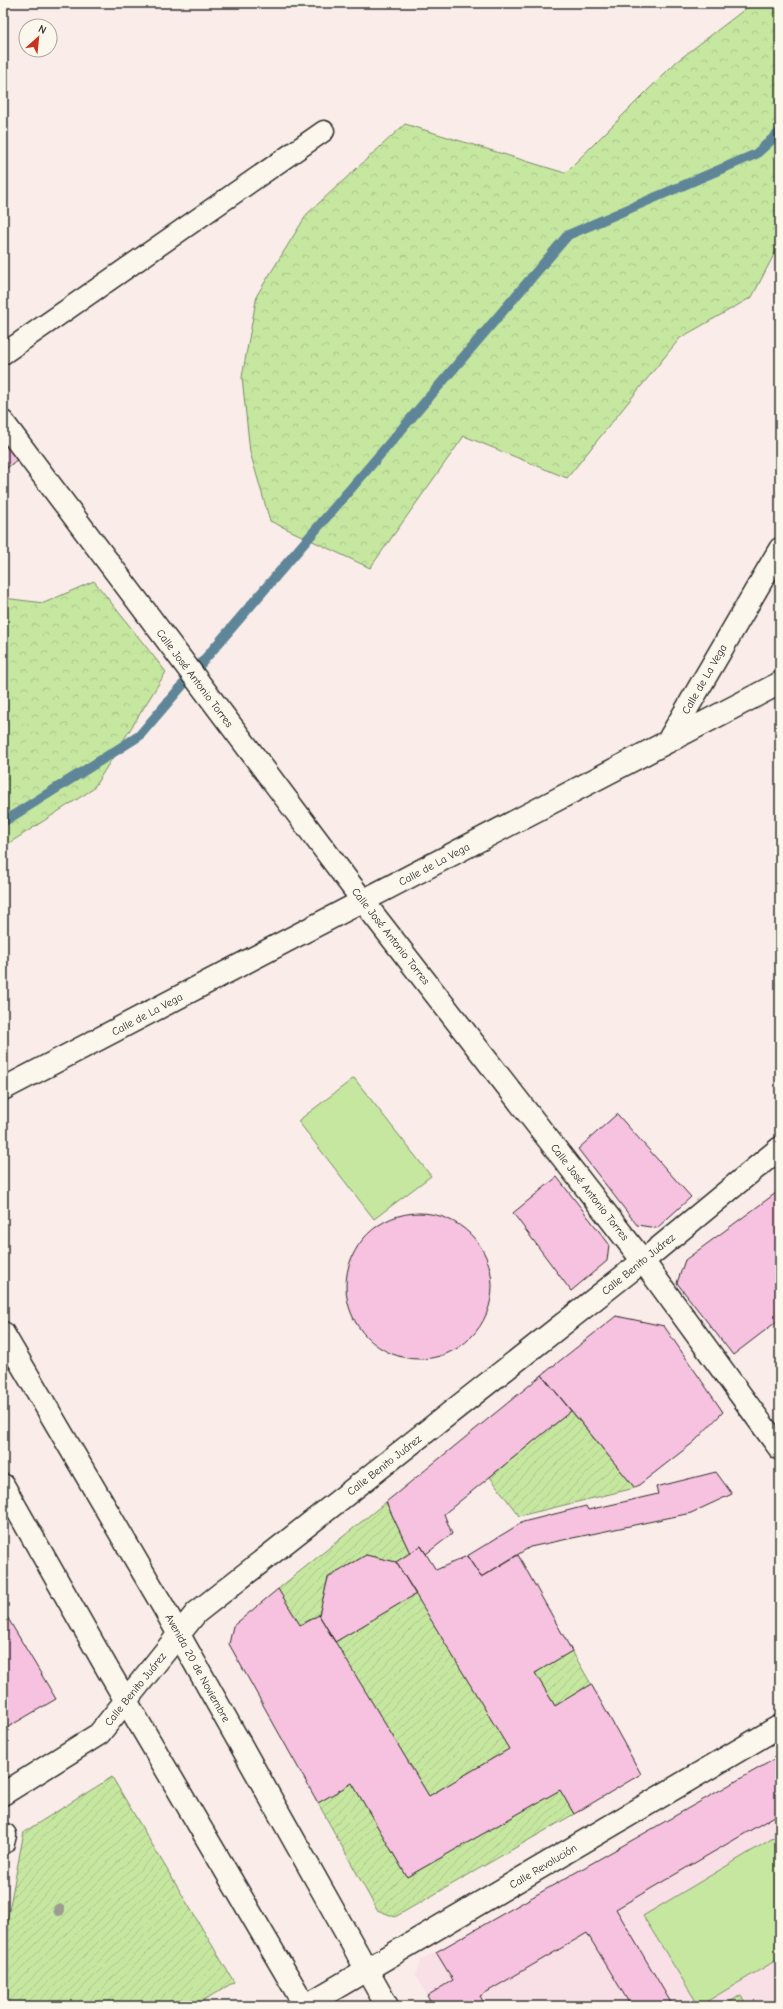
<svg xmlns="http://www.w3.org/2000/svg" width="783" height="2009" font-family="'Comic Neue',sans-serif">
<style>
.built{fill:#f9dfe6}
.forest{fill:url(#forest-crowns);stroke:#788966}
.garden{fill:url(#garden-furrows);stroke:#788966}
.pitch{fill:#c6e7a0;stroke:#788966}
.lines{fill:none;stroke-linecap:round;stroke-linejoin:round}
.stream{stroke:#5e8698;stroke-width:10}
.building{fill:#f7c2df;stroke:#2b2b2b}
.lane-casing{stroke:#2b2b2b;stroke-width:23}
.street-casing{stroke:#2b2b2b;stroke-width:25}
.primary-casing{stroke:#2b2b2b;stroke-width:25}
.lane{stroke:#fbf7ec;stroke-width:20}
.street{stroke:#fbf7ec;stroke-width:22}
.primary{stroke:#fbf7ec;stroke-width:22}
.tree{fill:#9e9c90}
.labels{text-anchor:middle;stroke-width:3.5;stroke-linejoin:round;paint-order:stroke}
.street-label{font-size:11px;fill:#2b2b2b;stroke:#fbf7ec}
</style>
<defs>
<pattern id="forest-crowns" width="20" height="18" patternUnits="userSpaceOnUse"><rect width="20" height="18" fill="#c6e7a0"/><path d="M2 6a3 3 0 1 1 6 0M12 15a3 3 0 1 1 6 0" fill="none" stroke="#aac68a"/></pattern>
<pattern id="garden-furrows" width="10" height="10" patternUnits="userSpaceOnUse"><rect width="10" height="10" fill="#c6e7a0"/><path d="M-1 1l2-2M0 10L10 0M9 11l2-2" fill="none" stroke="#aac68a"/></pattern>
</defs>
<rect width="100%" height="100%" fill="#faece9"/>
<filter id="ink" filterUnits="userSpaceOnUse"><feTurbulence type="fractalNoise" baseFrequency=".025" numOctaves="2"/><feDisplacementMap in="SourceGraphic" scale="8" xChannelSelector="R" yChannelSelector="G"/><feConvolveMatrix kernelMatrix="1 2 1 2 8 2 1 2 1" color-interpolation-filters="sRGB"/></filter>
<g filter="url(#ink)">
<path class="built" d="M780 1756V2006H433L415 1975 421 1960Z"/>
<path class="forest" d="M753 3H780V243L752 297 680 338 567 478 464 436 370 568 270 521 250 452 242 377 257 295 307 214 405 124 565 173 676 62Z
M94 581 166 672 93 789 3 847V598L44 603Z"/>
<path class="garden" d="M571 1411 635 1488 519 1516 490 1477Z
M386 1502 410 1553 396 1562 366 1555 328 1577 319 1615 300 1625 278 1589Z
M416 1594 509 1749 429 1796 335 1642Z
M572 1651 591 1684 555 1706 535 1673Z
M112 1777 234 1982 194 2006H3V1942L24 1832Z
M352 1783 407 1877 560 1790 574 1814 395 1917 377 1910 318 1803Z
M741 1995 747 2006H723Z"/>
<path class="pitch" d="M354 1078 431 1176 374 1219 298 1121Z
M780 1834V1958L699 2006 643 1916Z"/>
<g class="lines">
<path class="stream" d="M3 822 139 736 568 235 756 154 780 132"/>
</g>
<path class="building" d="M3 428 23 455 3 471Z
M617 1114 691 1197 657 1228 637 1225 578 1149Z
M557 1177 609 1244 607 1261 571 1291 513 1213Z
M780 1190V1319L733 1355 677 1283 685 1260Z
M346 1286a73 73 0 1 1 146 0a73 73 0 1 1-146 0Z
M616 1316 664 1326 723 1412 694 1442 635 1488 542 1375Z
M542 1375 571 1411 444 1514 452 1534 426 1554 421 1546 410 1553 386 1502Z
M716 1472 732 1494 691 1513 530 1547 481 1577 467 1556 523 1522 586 1506 588 1510 658 1494 656 1487Z
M421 1546 436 1570 467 1556 481 1577 518 1555 572 1651 535 1673 555 1706 591 1684 641 1774 574 1814 560 1790 407 1877 352 1783 318 1803 229 1644 233 1626 278 1589 300 1625 319 1615 429 1796 509 1749 396 1562Z
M366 1555 396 1562 416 1594 335 1642 319 1615 328 1578Z
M3 1610 56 1699 3 1730Z
M780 1756V1813L616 1909 673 2006H631L587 1933 480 1996 486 2006H433L427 1996 453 1980 436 1952Z"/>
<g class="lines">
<defs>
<path id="lane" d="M3 354 324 131"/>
<path id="street" d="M3 422 363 901 643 1261 780 1449
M668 741 780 549
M3 1089 780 683
M3 1794 99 1734 196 1613 643 1261 780 1148
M3 1843 5 1835
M305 2006 780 1726"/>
<path id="primary" d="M3 1333 164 1608 387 2006
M3 1485 108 1670 305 2006"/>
</defs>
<use href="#lane" class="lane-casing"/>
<use href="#street" class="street-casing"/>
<use href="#primary" class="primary-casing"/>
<use href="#lane" class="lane"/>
<use href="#street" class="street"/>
<use href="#primary" class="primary"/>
</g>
<circle class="tree" cx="59" cy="1910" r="6"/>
</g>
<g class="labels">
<g class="street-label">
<text transform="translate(195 678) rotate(53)" y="4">Calle José Antonio Torres</text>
<text transform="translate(704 679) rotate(-60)" y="4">Calle de La Vega</text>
<text transform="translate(434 864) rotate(-28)" y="4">Calle de La Vega</text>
<text transform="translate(391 936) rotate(52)" y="4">Calle José Antonio Torres</text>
<text transform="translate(147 1014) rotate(-28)" y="4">Calle de La Vega</text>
<text transform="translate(590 1192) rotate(52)" y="4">Calle José Antonio Torres</text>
<text transform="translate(638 1264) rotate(-39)" y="4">Calle Benito Juárez</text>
<text transform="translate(384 1465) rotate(-38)" y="4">Calle Benito Juárez</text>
<text transform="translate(198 1668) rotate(61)" y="4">Avenida 20 de Noviembre</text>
<text transform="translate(135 1689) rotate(-51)" y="4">Calle Benito Juárez</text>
<text transform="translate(543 1866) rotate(-31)" y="4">Calle Revolución</text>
</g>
</g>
<rect width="783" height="2009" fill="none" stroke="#fbf7ec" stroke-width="16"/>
<rect x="8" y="8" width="767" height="1993" fill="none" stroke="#2b2b2b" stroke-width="1.5" filter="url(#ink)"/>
<g transform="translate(38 38) rotate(27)"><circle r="19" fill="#fbf7ec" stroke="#a8a59f"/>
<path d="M0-3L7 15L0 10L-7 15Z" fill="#c8321e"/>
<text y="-6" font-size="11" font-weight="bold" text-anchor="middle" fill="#2b2b2b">N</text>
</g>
</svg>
